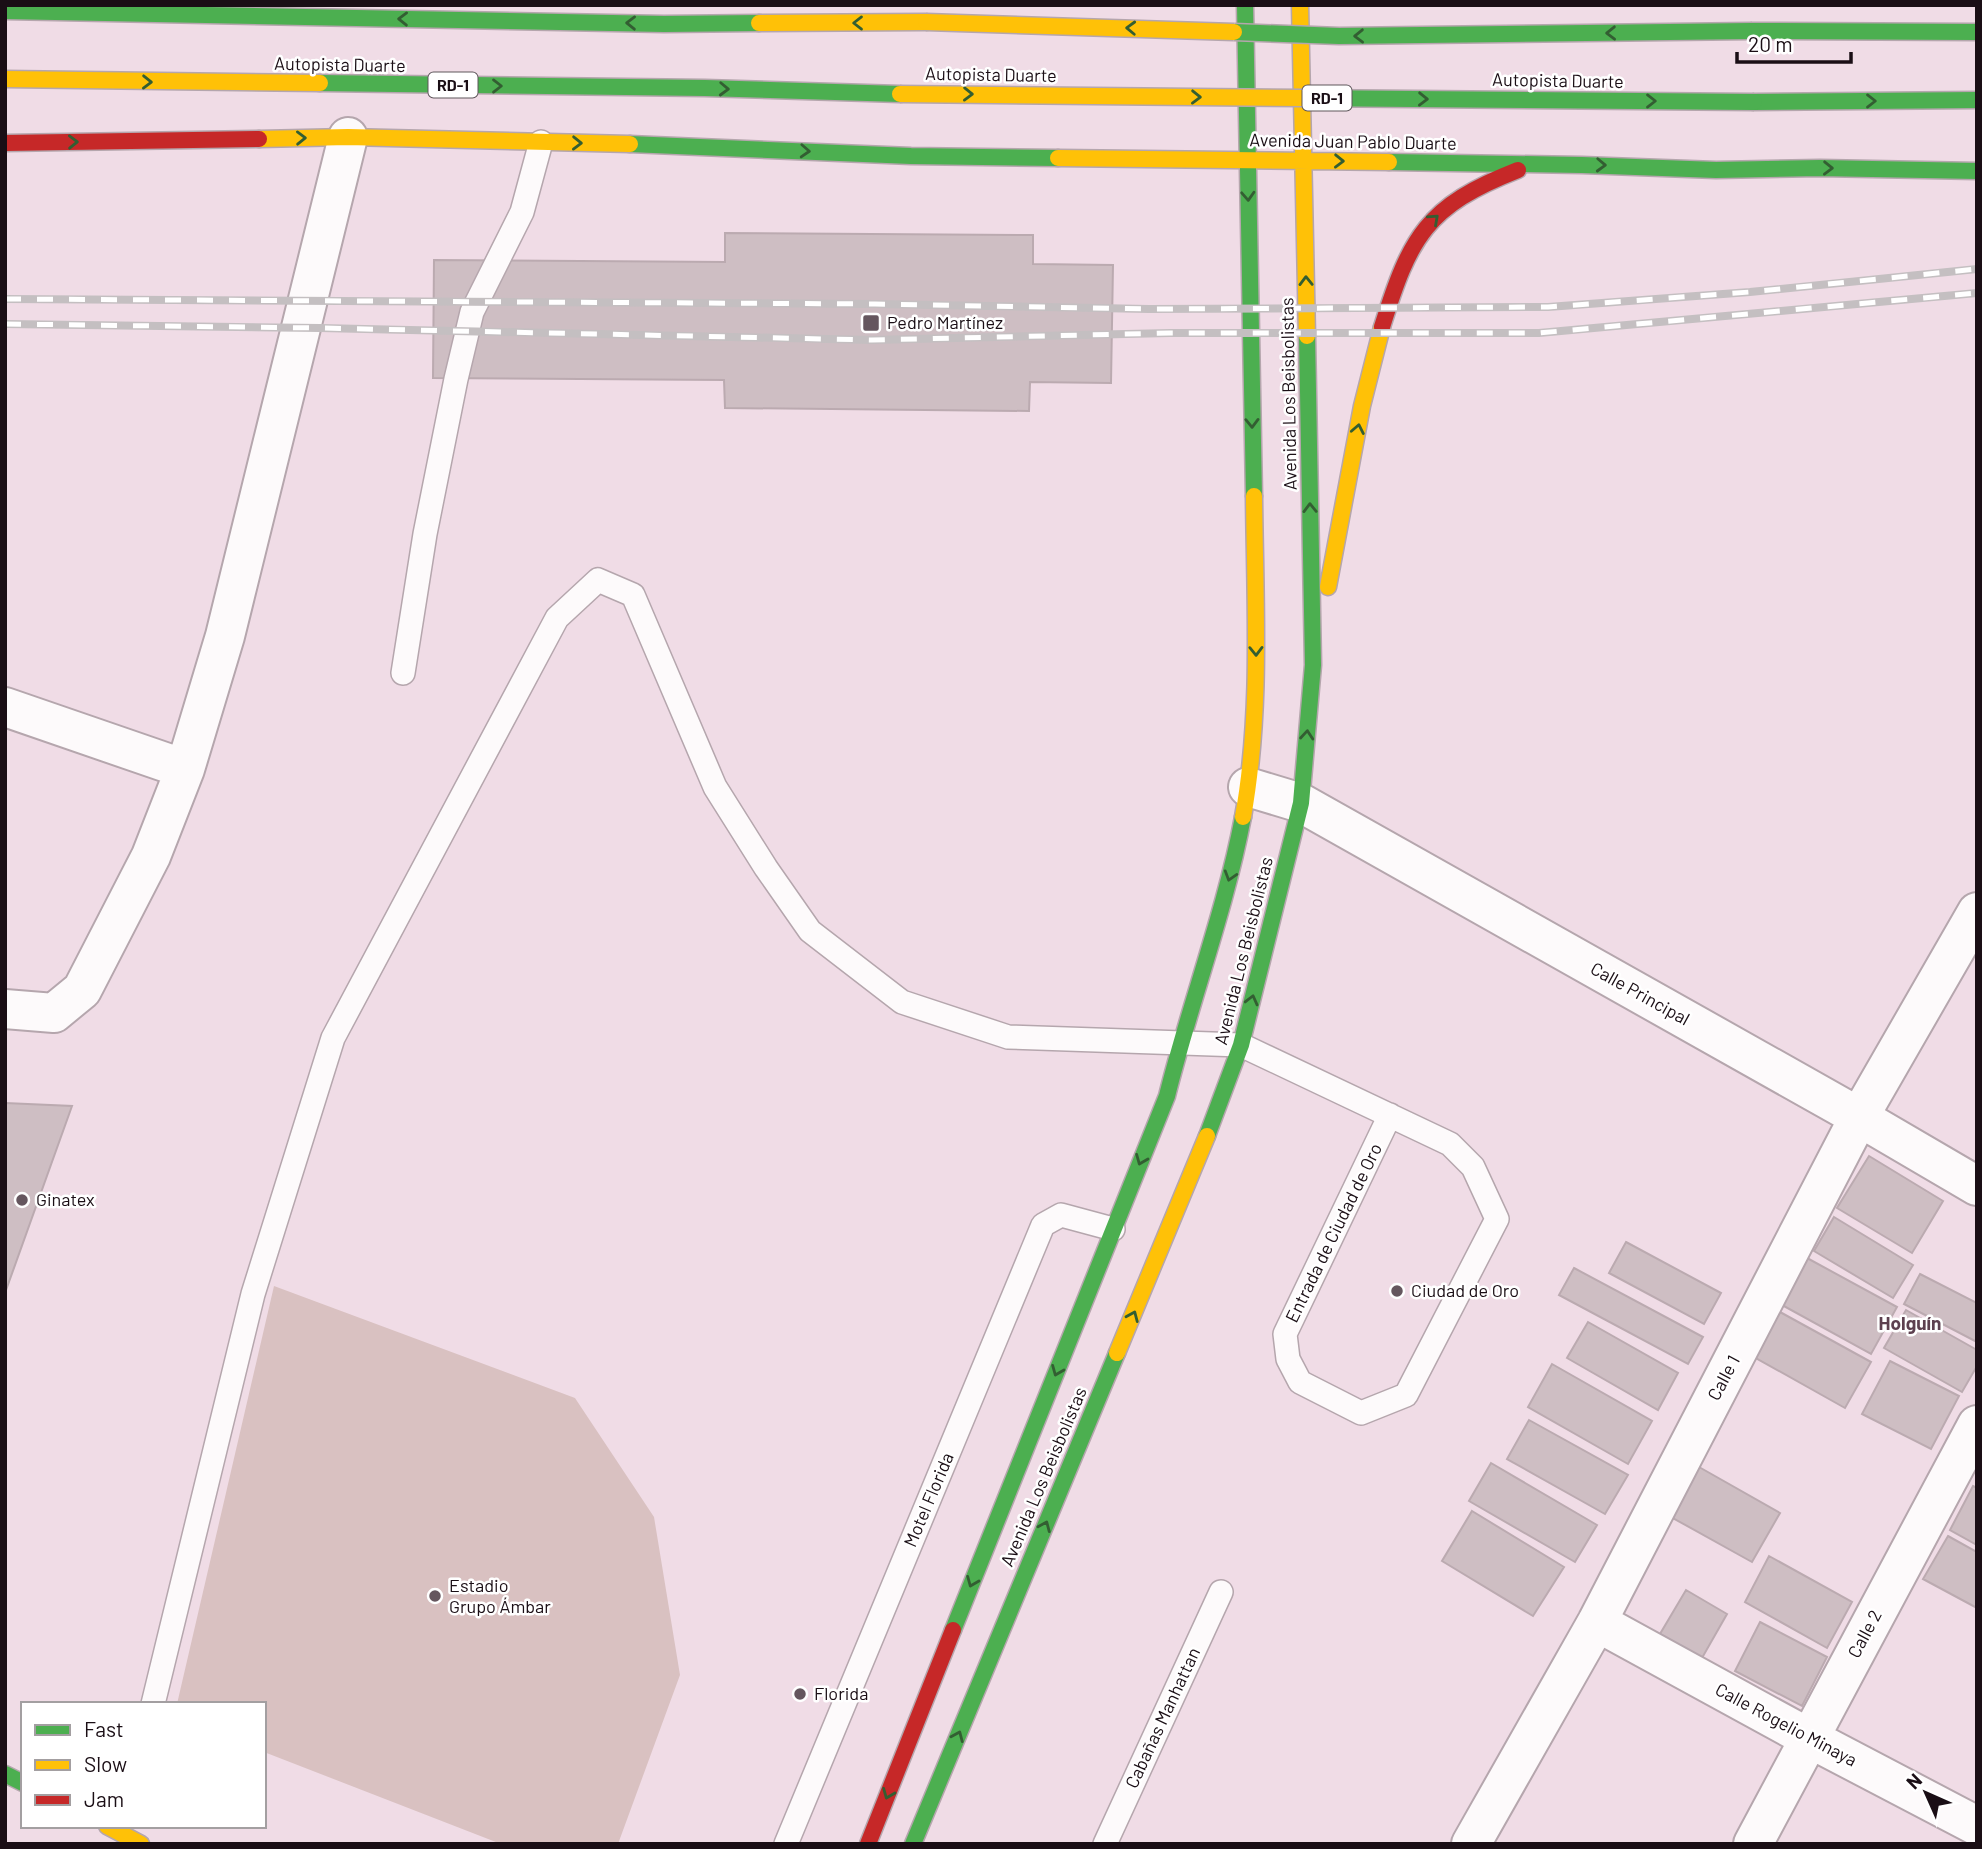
<svg xmlns="http://www.w3.org/2000/svg" width="1982" height="1849" font-family="Barlow,sans-serif">
<style>
.green{fill:#d9c1c1}
.building{fill:#cebec3;stroke:#bbaab0;stroke-width:2}
.lines{fill:none;stroke-linecap:round;stroke-linejoin:round}
.lane-casing{stroke:#b5a6ad;stroke-width:26}
.street-casing{stroke:#b5a6ad;stroke-width:42}
.fast-casing{stroke:#b5a6ad;stroke-width:19}
.slow-casing{stroke:#b5a6ad;stroke-width:19}
.jam-casing{stroke:#b5a6ad;stroke-width:19}
.lane{stroke:#fdfafb;stroke-width:23}
.street{stroke:#fdfafb;stroke-width:38}
.fast{stroke:#4caf50;stroke-width:16}
.slow{stroke:#ffc107;stroke-width:16}
.jam{stroke:#c62828;stroke-width:16}
.rail-casing{stroke:#c4bfc1;stroke-width:8}
.rail{stroke:#fff;stroke-width:5;stroke-dasharray:16;stroke-linecap:butt}
.fast-bridge-casing{stroke:#b5a6ad;stroke-width:19;stroke-linecap:butt}
.slow-bridge-casing{stroke:#b5a6ad;stroke-width:19;stroke-linecap:butt}
.fast-bridge{stroke:#4caf50;stroke-width:16}
.slow-bridge{stroke:#ffc107;stroke-width:16}
.oneway{stroke:#335e32}
.poi-dot{fill:#65565e;stroke:#fff;stroke-width:2.5}
.labels{text-anchor:middle;stroke-width:5;stroke-linejoin:round;paint-order:stroke}
.shield{fill:#fff;stroke:#5f565b;stroke-width:2}
.shield-label{font-size:16px;font-weight:bold;fill:#1a0e15}
.street-label{font-size:18px;fill:#1a0e15;stroke:#fff}
.poi-label{font-size:18px;fill:#1a0e15;stroke:#fff;text-anchor:start}
.neighbourhood-label{font-size:19px;font-weight:bold;fill:#5d404f;stroke:#fff}
</style>
<rect width="100%" height="100%" fill="#f0dce6"/>
<path class="green" d="M274 1286 575 1398 654 1517 680 1675 618 1844H501L264 1752V1704H177Z"/>
<path class="building" d="M725 233 1033 235V264L1113 265 1111 383 1030 382 1029 411 725 408 724 380 433 378 434 260 725 262Z
M5 1103 72 1106 5 1293Z
M1869 1156 1943 1201 1912 1253 1837 1208Z
M1834 1217 1913 1265 1893 1298 1814 1251Z
M1626 1242 1721 1293 1704 1324 1609 1273Z
M1807 1258 1897 1307 1871 1354 1782 1305Z
M1574 1268 1703 1337 1688 1364 1559 1295Z
M1920 1274 1977 1303V1342L1904 1304Z
M1906 1310 1977 1350V1366L1962 1392 1884 1348Z
M1780 1312 1871 1362 1845 1408 1754 1357Z
M1588 1322 1678 1373 1658 1410 1567 1358Z
M1890 1361 1959 1396 1931 1449 1862 1414Z
M1552 1364 1652 1421 1628 1464 1528 1407Z
M1529 1420 1628 1475 1605 1514 1507 1459Z
M1491 1463 1597 1525 1575 1562 1469 1501Z
M1699 1467 1780 1513 1752 1562 1671 1517Z
M1973 1486 1977 1488V1545L1950 1530Z
M1472 1511 1564 1567 1533 1616 1442 1561Z
M1948 1536 1977 1552V1608L1923 1579Z
M1769 1556 1852 1602 1827 1648 1745 1602Z
M1686 1590 1727 1614 1702 1658 1660 1634Z
M1760 1622 1827 1657 1802 1706 1735 1671Z"/>
<g class="lines">
<defs>
<path id="lane" d="M403 673 425 534 456 379 472 312 522 212 541 142
M153 1704 253 1294 333 1038 557 618 598 580 633 595 715 787 766 868 810 931 902 1002 1008 1037 1241 1045 1450 1144 1473 1167 1497 1219 1406 1395 1361 1413 1300 1382 1288 1359 1285 1334 1390 1115
M786 1844 1043 1225 1061 1215 1113 1229
M1105 1844 1221 1592"/>
<path id="street" d="M5 707 185 769
M1248 787 1301 803 1859 1117 1977 1186
M5 1009 54 1013 82 990 151 856 185 769 225 636 348 137
M1597 1622 1809 1738 1977 1826
M1471 1844 1597 1622 1859 1117 1977 912
M1753 1844 1977 1425"/>
<path id="fast" d="M1245 5 1254 496
M5 11 664 24 759 23
M1752 31 1977 32
M320 83 705 88 900 94
M1754 102 1977 100
M630 144 911 156 1058 158
M1389 162 1582 165 1716 170 1820 168 1977 171
M1207 1136 1241 1045 1301 803 1313 665 1307 336
M953 1630 1167 1096C1190 1003 1225 912 1243 817
M5 1774 23 1783
M913 1844 1117 1353"/>
<path id="slow" d="M1300 5 1307 336
M759 23 926 22
M5 79 320 83
M259 139 348 137 630 144
M1058 158 1389 162
M1328 587 1362 406 1382 327
M1243 817C1262 711 1255 603 1254 496
M1117 1353 1207 1136
M107 1826 141 1844"/>
<path id="jam" d="M5 143 259 139
M1382 327C1410 237 1426 206 1518 170
M868 1844 953 1630"/>
</defs>
<use href="#lane" class="lane-casing"/>
<use href="#street" class="street-casing"/>
<use href="#fast" class="fast-casing"/>
<use href="#slow" class="slow-casing"/>
<use href="#jam" class="jam-casing"/>
<use href="#lane" class="lane"/>
<use href="#street" class="street"/>
<use href="#fast" class="fast"/>
<use href="#slow" class="slow"/>
<use href="#jam" class="jam"/>
<defs>
<path id="rail" d="M5 299 875 304 1149 309 1548 307 1750 292 1977 269
M5 324 320 328 872 340 1170 333H1539L1977 293"/>
</defs>
<use href="#rail" class="rail-casing"/>
<use href="#rail" class="rail"/>
<defs>
<path id="fast-bridge" d="M1234 32 1339 36 1752 31
M1303 98 1754 102"/>
<path id="slow-bridge" d="M926 22 1234 32
M900 94 1303 98"/>
</defs>
<use href="#fast-bridge" class="fast-bridge-casing"/>
<use href="#slow-bridge" class="slow-bridge-casing"/>
<use href="#fast-bridge" class="fast-bridge"/>
<use href="#slow-bridge" class="slow-bridge"/>
</g>
<defs><path id="oneway-chevron" d="M-2-3.5L2.5 0L-2 3.5" fill="none" stroke-width="1.6" stroke-linecap="round" stroke-linejoin="round" transform="scale(1.75)"/></defs>
<g class="oneway">
<use href="#oneway-chevron" transform="translate(403 19) rotate(-179)"/>
<use href="#oneway-chevron" transform="translate(631 23) rotate(-179)"/>
<use href="#oneway-chevron" transform="translate(858 23) rotate(180)"/>
<use href="#oneway-chevron" transform="translate(1131 28) rotate(-178)"/>
<use href="#oneway-chevron" transform="translate(1611 33) rotate(179)"/>
<use href="#oneway-chevron" transform="translate(1359 36) rotate(179)"/>
<use href="#oneway-chevron" transform="translate(147 82) rotate(1)"/>
<use href="#oneway-chevron" transform="translate(497 86)"/>
<use href="#oneway-chevron" transform="translate(724 89) rotate(2)"/>
<use href="#oneway-chevron" transform="translate(968 94) rotate(1)"/>
<use href="#oneway-chevron" transform="translate(1196 97) rotate(1)"/>
<use href="#oneway-chevron" transform="translate(1423 99) rotate(1)"/>
<use href="#oneway-chevron" transform="translate(1651 101)"/>
<use href="#oneway-chevron" transform="translate(1871 101)"/>
<use href="#oneway-chevron" transform="translate(301 138) rotate(-1)"/>
<use href="#oneway-chevron" transform="translate(73 142) rotate(-1)"/>
<use href="#oneway-chevron" transform="translate(577 143) rotate(1)"/>
<use href="#oneway-chevron" transform="translate(805 151) rotate(3)"/>
<use href="#oneway-chevron" transform="translate(1339 161) rotate(1)"/>
<use href="#oneway-chevron" transform="translate(1601 165) rotate(2)"/>
<use href="#oneway-chevron" transform="translate(1828 168) rotate(1)"/>
<use href="#oneway-chevron" transform="translate(1248 196) rotate(87)"/>
<use href="#oneway-chevron" transform="translate(1434 219) rotate(-42)"/>
<use href="#oneway-chevron" transform="translate(1306 281) rotate(-91)"/>
<use href="#oneway-chevron" transform="translate(1252 423) rotate(89)"/>
<use href="#oneway-chevron" transform="translate(1358 429) rotate(-79)"/>
<use href="#oneway-chevron" transform="translate(1310 508) rotate(-91)"/>
<use href="#oneway-chevron" transform="translate(1256 651) rotate(89)"/>
<use href="#oneway-chevron" transform="translate(1307 735) rotate(-85)"/>
<use href="#oneway-chevron" transform="translate(1230 876) rotate(107)"/>
<use href="#oneway-chevron" transform="translate(1252 1000) rotate(-76)"/>
<use href="#oneway-chevron" transform="translate(1141 1160) rotate(112)"/>
<use href="#oneway-chevron" transform="translate(1133 1316) rotate(-67)"/>
<use href="#oneway-chevron" transform="translate(1057 1371) rotate(112)"/>
<use href="#oneway-chevron" transform="translate(1045 1526) rotate(-67)"/>
<use href="#oneway-chevron" transform="translate(972 1582) rotate(112)"/>
<use href="#oneway-chevron" transform="translate(958 1736) rotate(-67)"/>
<use href="#oneway-chevron" transform="translate(888 1794) rotate(112)"/>
</g>
<g class="poi-dot">
<rect x="862" y="314" width="18" height="18" rx="3.5"/>
<circle cx="22" cy="1200" r="7"/>
<circle cx="1397" cy="1291" r="7"/>
<circle cx="435" cy="1596" r="7"/>
<circle cx="800" cy="1694" r="7"/>
</g>
<g class="labels">
<g class="shield">
<rect x="428.5" y="72.5" width="49" height="25" rx="5"/>
<rect x="1302.5" y="85.5" width="49" height="25" rx="5"/>
</g>
<g class="shield-label">
<text x="453" y="91">RD-1</text>
<text x="1327" y="104">RD-1</text>
</g>
<g class="street-label">
<text transform="translate(340 65) rotate(1)" y="6">Autopista Duarte</text>
<text transform="translate(991 75) rotate(1)" y="6">Autopista Duarte</text>
<text transform="translate(1558 81) rotate(1)" y="6">Autopista Duarte</text>
<text transform="translate(1353 142) rotate(1)" y="6">Avenida Juan Pablo Duarte</text>
<text transform="translate(1289 394) rotate(-91)" y="6">Avenida Los Beisbolistas</text>
<text transform="translate(1244 951) rotate(-76)" y="6">Avenida Los Beisbolistas</text>
<text transform="translate(1640 994) rotate(29)" y="6">Calle Principal</text>
<text transform="translate(1334 1233) rotate(-64)" y="6">Entrada de Ciudad de Oro</text>
<text transform="translate(1724 1378) rotate(-62)" y="6">Calle 1</text>
<text transform="translate(1044 1477) rotate(-67)" y="6">Avenida Los Beisbolistas</text>
<text transform="translate(929 1500) rotate(-67)" y="6">Motel Florida</text>
<text transform="translate(1865 1634) rotate(-62)" y="6">Calle 2</text>
<text transform="translate(1163 1718) rotate(-65)" y="6">Cabañas Manhattan</text>
<text transform="translate(1786 1725) rotate(28)" y="6">Calle Rogelio Minaya</text>
</g>
<g class="poi-label">
<text x="887" y="329">Pedro Martínez</text>
<text x="36" y="1206">Ginatex</text>
<text x="1411" y="1297">Ciudad de Oro</text>
<text x="449" y="1592">Estadio<tspan x="449" dy="21">Grupo Ámbar</tspan></text>
<text x="814" y="1700">Florida</text>
</g>
<g class="neighbourhood-label">
<text x="1910" y="1330">Holguín</text>
</g>
</g>
<rect width="1982" height="1849" fill="none" stroke="#1a0e15" stroke-width="14"/>
<rect x="21" y="1702" width="245" height="126" fill="#ffffff" stroke="#a39fa1" stroke-width="2"/>
<rect x="35" y="1725" width="35" height="10" fill="#4caf50" stroke="#a39fa1" stroke-width="2"/>
<text x="84" y="1737" font-size="21" fill="#1a0e15">Fast</text>
<rect x="35" y="1760" width="35" height="10" fill="#ffc107" stroke="#a39fa1" stroke-width="2"/>
<text x="84" y="1772" font-size="21" fill="#1a0e15">Slow</text>
<rect x="35" y="1795" width="35" height="10" fill="#c62828" stroke="#a39fa1" stroke-width="2"/>
<text x="84" y="1807" font-size="21" fill="#1a0e15">Jam</text>
<g transform="translate(1926 1793) rotate(315)" stroke="#ffffff" stroke-width="5" paint-order="stroke">
<path d="M0-5L12 26L0 18L-12 26Z" fill="#1a0e15"/>
<text y="-10" font-size="19" font-weight="bold" text-anchor="middle" fill="#1a0e15">N</text>
</g>
<path d="M1737 52v10h114v-10" fill="none" stroke="#1a0e15" stroke-width="3.5"/>
<text x="1748" y="52" font-size="21" fill="#1a0e15" stroke="#ffffff" stroke-width="5" paint-order="stroke">20 m</text>
</svg>
